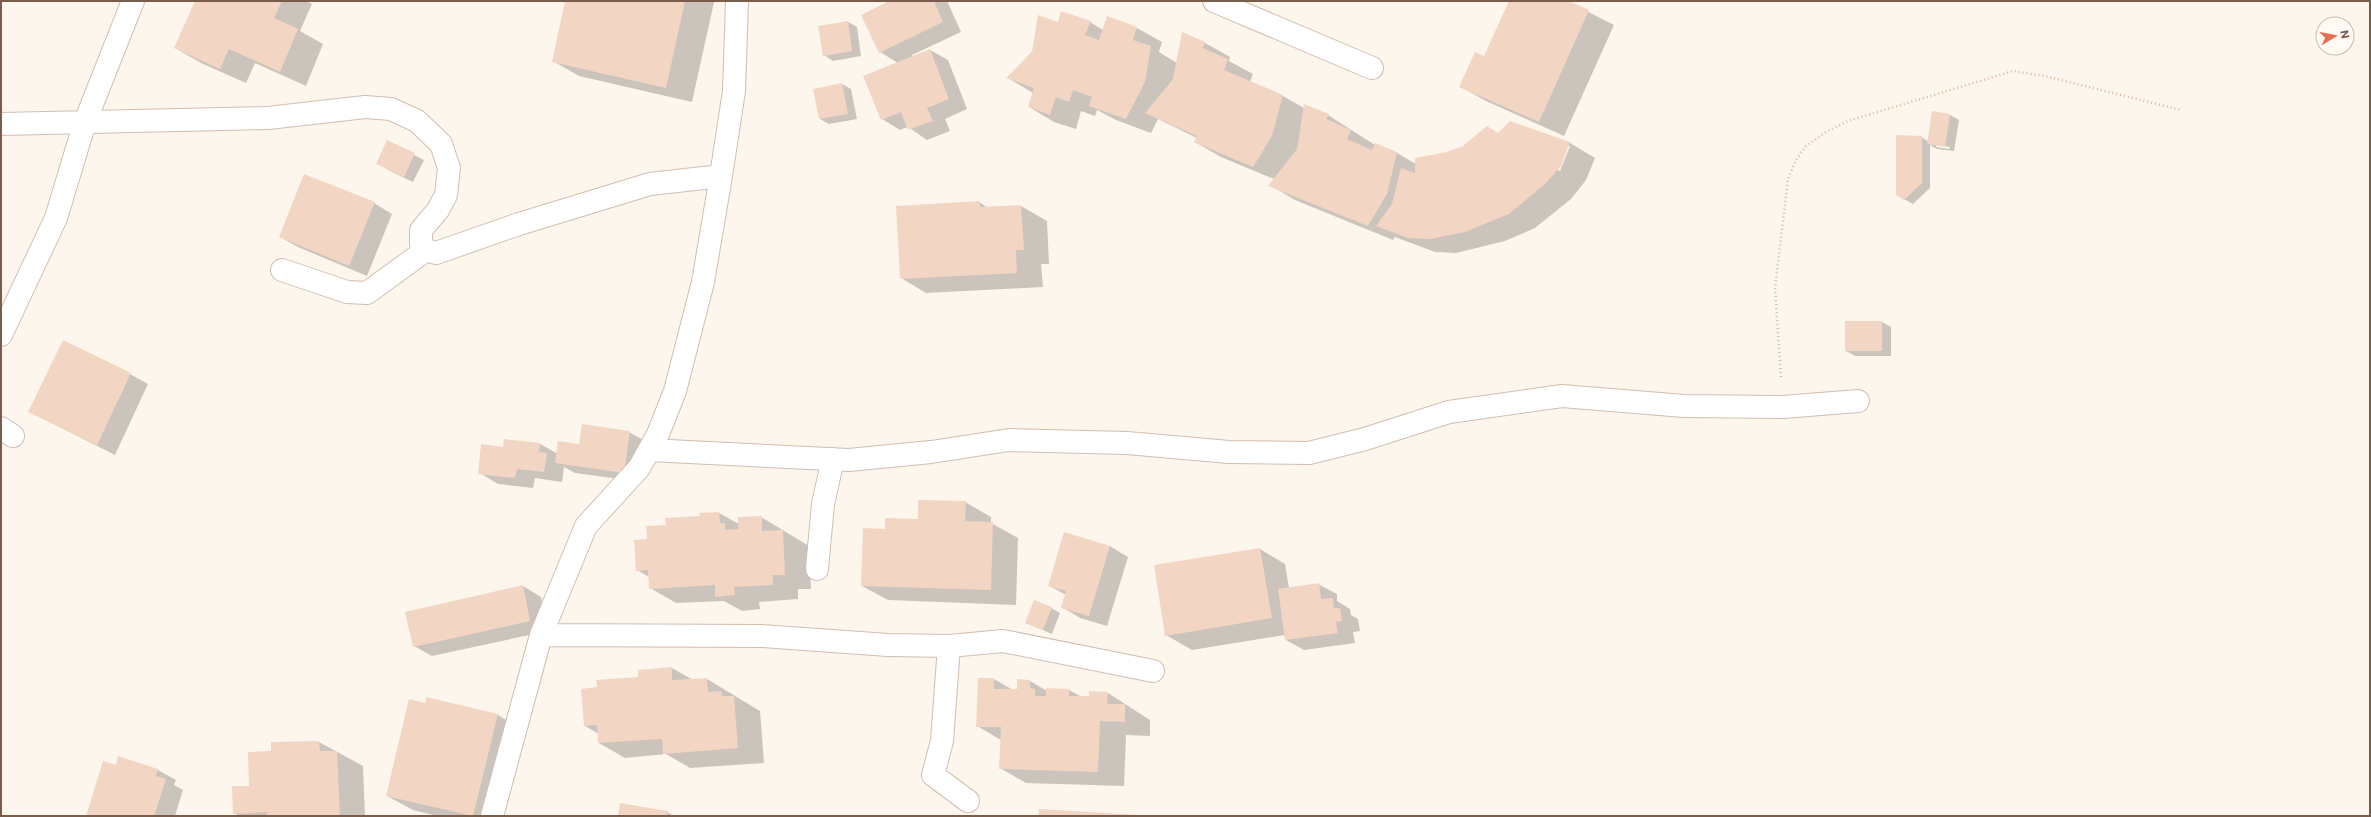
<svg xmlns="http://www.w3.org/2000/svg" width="2371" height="817" font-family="Commissioner,sans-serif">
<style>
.shadow{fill:#0003;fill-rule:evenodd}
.building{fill:#f3d5c3}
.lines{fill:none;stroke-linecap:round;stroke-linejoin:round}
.minor-casing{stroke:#d1beb0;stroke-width:24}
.path{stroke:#d9b8a5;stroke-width:2.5;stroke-dasharray:1 3;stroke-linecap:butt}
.minor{stroke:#fff;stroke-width:22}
</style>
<rect width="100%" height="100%" fill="#fdf6ec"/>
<path class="shadow" d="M196 1H306L312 4 300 31 323 44 306 86 255 63 246 83 201 63 175 48Z
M566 1 714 2 692 102 579 76 553 61Z
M890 1H947L961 32 912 55 913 57 930 50 948 60 967 109 945 119 950 131 927 140 908 127 900 130 882 119 898 63 880 52Z
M1510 1H1567L1614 25 1564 136 1486 101 1461 87 1485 57Z
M1107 17 1137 28 1162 42 1159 52 1177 63 1183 33 1205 43 1230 57 1229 61 1253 74 1250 82 1283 96 1304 108 1328 115 1375 145 1397 153 1416 164 1499 134 1510 122 1570 143 1595 158 1586 180 1571 199 1535 228 1505 241 1456 253 1435 252 1395 237 1393 240 1295 200 1270 185 1274 179 1221 157 1195 142 1197 138 1158 119 1151 133 1116 120 1097 110 1095 116 1081 111 1076 129 1054 122 1029 107 1033 93 1008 78 1058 23 1090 22 1103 30ZM1567 146H1570L1560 171 1558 170Z
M848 22 857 27 861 56 833 61 824 55Z
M842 84 851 89 857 119 829 124 820 119Z
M1950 115 1959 120 1954 151 1937 149 1930 145V188L1913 204 1897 195 1921 137 1928 141ZM1936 145 1950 147 1949 149 1936 147Z
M388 142 424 160 413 182 386 169Z
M979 202 988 208 1021 206 1047 221 1049 264H1041L1043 287 926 293 901 278Z
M374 203 392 214 367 276 298 247 280 237Z
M1882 322 1891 327V356H1855L1846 351Z
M130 374 148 384 115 455 30 412Z
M629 432 647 442 642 482 575 473 564 467 562 482 535 478 533 488 498 484 480 473 504 448 505 440 540 444 558 454Z
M965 502 991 517V523L1018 538 1016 605 888 600 862 586 886 530 919 520Z
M719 513 739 524 761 517 809 546 811 589H798V599L759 602 760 609 742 611 724 601 676 603 650 588 649 577 637 570 648 540 667 526Z
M1110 546 1128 557 1107 626 1080 618 1062 607 1066 595 1050 586Z
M1260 549 1285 564 1289 588 1318 584 1337 594V601L1350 609 1351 615 1358 619 1360 631 1353 632 1355 643 1304 650 1286 640 1285 635 1192 650 1166 635Z
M523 586 541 597 548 631 432 656 414 646Z
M1051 608 1060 613 1052 634 1026 623Z
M672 668 693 680 707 679 760 711 764 763 690 768 666 754 625 758 599 743V734L585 726 598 688Z
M994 679 1013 690H1017L1030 681 1047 691 1069 690 1082 697 1108 693 1150 720V736L1126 735 1124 786 1026 783 1000 768 1001 740 977 726Z
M498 715 523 730 502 816H437L413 810 387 796Z
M319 742 363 766 365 816H239L234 813 272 752Z
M119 758 158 770 176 780 174 785 183 790 175 816H87L117 767Z
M667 812 674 816H619Z"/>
<path class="building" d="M195 1H282L274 18 298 29 280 72 229 49 220 69 174 48Z
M565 1H685L666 88 552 62Z
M889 1H934L943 22 879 53 861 15Z
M1509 1H1569L1589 10 1539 122 1459 87 1475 52 1484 56Z
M1061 11 1091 21 1085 35 1099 40 1107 16 1137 27 1133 40 1151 46 1145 82 1126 119 1089 106 1092 97 1073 90 1069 102 1056 97 1050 115 1028 107 1034 88 1006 78 1032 52 1038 15 1058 22Z
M848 21 852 51 823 56 818 26Z
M1182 32 1205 42 1203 48 1228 59 1224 70 1283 95 1272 136 1253 167 1194 142 1197 136 1145 113 1173 79Z
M930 49 949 99 927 108 933 121 908 130 901 112 881 120 863 76Z
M842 83 848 114 819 119 813 89Z
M1304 104 1329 114 1326 119 1351 130 1347 139 1372 150 1375 143 1397 152 1387 194 1368 226 1268 186 1297 149Z
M1932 111 1950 114 1945 147 1927 144Z
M1510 121 1570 142 1561 166 1545 184 1509 214 1465 232 1430 239 1408 238 1376 226 1392 204 1401 168 1415 173V158L1447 152 1463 146 1487 126 1498 133Z
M1896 135 1922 136V183L1904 200 1896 195Z
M387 140 415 153 404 177 376 164Z
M304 174 375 202 349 266 279 237Z
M979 201 980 207 1021 205 1024 250H1016L1017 273 900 279 896 206Z
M1845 321H1882V351H1845Z
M63 340 131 373 97 445 28 412Z
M582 424 630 431 624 473 555 463 558 441 579 444Z
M504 439 540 443 539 452 547 453 544 472 517 469 515 478 478 474 481 444 503 447Z
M918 500 966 501 965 521 993 522 991 590 861 586 863 528 885 529V518L918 519Z
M719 512 720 523H725V530L738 529V517L762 516V531L783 530 785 575H773V585L734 587 735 595 715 597V585L649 589 648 570 636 571 634 540 647 539 646 526 666 525 665 518 700 516 699 513Z
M1064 532 1110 546 1089 616 1061 608 1066 591 1048 586Z
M1260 548 1272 618 1165 636 1154 565Z
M1319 583 1321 599 1333 598 1334 608H1340L1342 621 1336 622 1338 633 1285 640 1278 589Z
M523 585 530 621 413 647 405 612Z
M1034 600 1052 607 1043 630 1025 623Z
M672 667V680L707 678 708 692 721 691 722 696H734L738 748 663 754 662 739 598 743 597 725 584 726 581 689 597 687 596 680 638 677V670Z
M978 678H994V689H1017V679L1030 680V688L1035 689V696H1046V688L1069 689V696H1089V691L1108 692 1107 704H1125V722L1100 721 1098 772 999 769 1001 727H976Z
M426 697 498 714 473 816 386 796 409 699 425 703Z
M319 741 320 751H337L340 816H267V812L233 814 232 786H249L248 752 271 751V742Z
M118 756 158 769 156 776 166 779 154 816H86L103 761 116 765Z
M620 803 668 811 667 816H618Z
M1039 809 1138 815V816H1038Z"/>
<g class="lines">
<defs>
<path id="minor" d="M1214 1 1372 68
M1 124 268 118 365 107 391 109 417 121 441 144 449 168 446 195 438 210 421 230V244L426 250 436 253 519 224 650 184 721 176
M282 270 347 292 367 293 426 250
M1 335 56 218 85 122 133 1
M1 428 13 436
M649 450 849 460 931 452 1009 440 1127 443 1229 452 1309 453 1365 439 1449 412 1562 396 1684 406 1783 407 1858 401
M817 569 823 504 833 459
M541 635 761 636 888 645 949 646 1003 641 1153 671
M949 646 942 741 933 775 968 801
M492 816 541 635 586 526 639 468 658 434 675 391 703 282 721 176 734 91 737 1"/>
</defs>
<use href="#minor" class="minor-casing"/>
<path class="path" d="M1781 377 1775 288 1788 179 1796 160 1805 147 1826 132 1848 121 2013 71 2045 76 2181 110"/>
<use href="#minor" class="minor"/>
</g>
<rect width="2371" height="817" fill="none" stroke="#7a5c4d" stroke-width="4"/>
<g transform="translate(2335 36) rotate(80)"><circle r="19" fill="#fffaf3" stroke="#cabbb1"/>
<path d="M0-3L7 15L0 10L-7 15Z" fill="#e76f51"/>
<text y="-6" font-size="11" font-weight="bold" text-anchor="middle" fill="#7a5c4d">N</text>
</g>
</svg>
